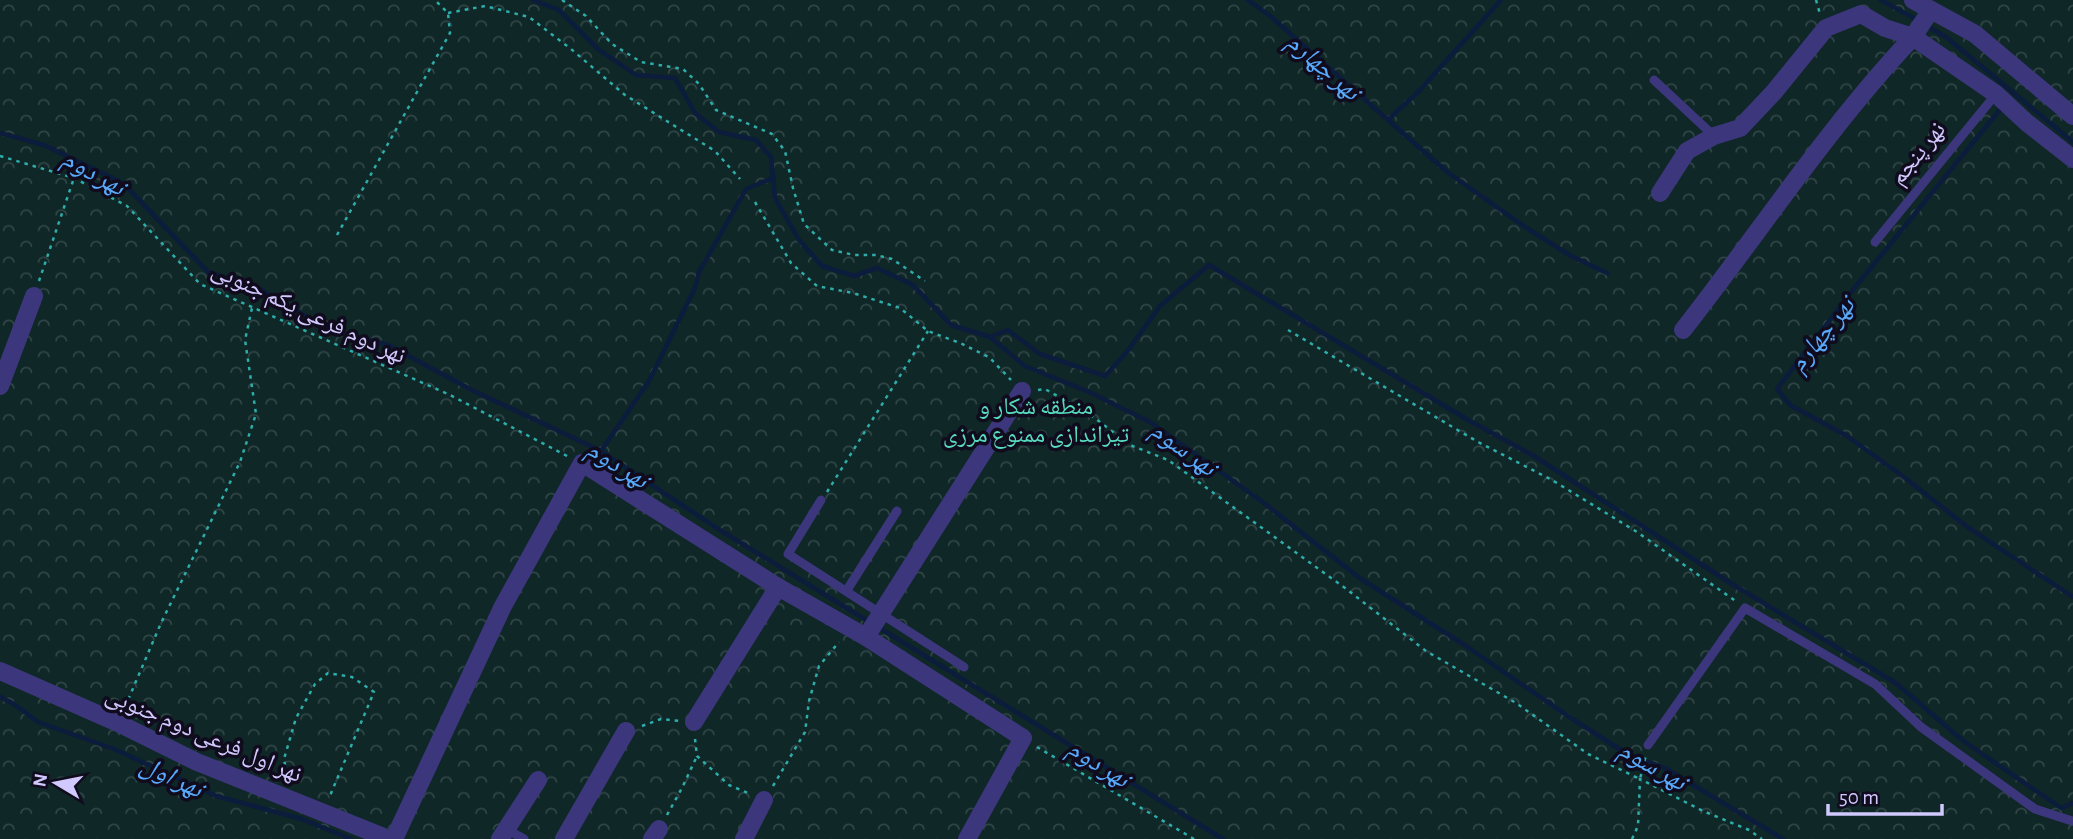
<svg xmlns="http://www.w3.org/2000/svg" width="2073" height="839" viewBox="0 0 2073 839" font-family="'Alegreya Sans','Noto Naskh Arabic',sans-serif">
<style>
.park{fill:url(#park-crowns)}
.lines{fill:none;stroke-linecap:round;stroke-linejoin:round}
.stream{stroke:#0b1c3d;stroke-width:4.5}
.path{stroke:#2eadaa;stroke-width:2.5;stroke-dasharray:3.5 5;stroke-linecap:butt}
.lane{stroke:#3c377c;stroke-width:9}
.street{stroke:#3c377c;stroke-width:18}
.labels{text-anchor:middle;stroke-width:7;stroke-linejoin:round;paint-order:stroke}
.street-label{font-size:24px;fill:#d1c9fe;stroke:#100c1d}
.park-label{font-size:24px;fill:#57dcc0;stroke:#100c1d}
.water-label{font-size:26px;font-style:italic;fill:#58aafd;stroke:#100c1d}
</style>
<defs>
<pattern id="park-crowns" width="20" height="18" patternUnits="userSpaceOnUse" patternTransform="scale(1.75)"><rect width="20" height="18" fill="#0f2727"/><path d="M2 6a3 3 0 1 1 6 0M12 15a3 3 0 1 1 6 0" fill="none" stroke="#314547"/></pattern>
</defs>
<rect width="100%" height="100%" fill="#100c1d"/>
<rect class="park" x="0" y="0" width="2073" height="839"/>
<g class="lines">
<g class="stream">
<polyline points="533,0 559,10 599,50 636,75 675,78 695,113 719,132 756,140 771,157 775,198 799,240 822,266 854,276 877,268 913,285 951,325 990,337 1025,366 1089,392 1150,422 1260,500 1361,579 1463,644 1568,716 1627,754 1665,768 1783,839"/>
<polyline points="1248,0 1270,16 1446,171 1525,227 1571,256 1607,273"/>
<polyline points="1881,0 1917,20"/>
<polyline points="1925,25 1946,37 2073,142"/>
<polyline points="2002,107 1856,286 1777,389 1790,405 1847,436 1908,480 1966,526 2073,597"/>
<polyline points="1389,119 1421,89 1501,0"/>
<polyline points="0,133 44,145 123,183 208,272 260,289 330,331 386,344 472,390 601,451 715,527 871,623"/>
<polyline points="990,337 1008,330 1040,354 1105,376 1126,353 1160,306 1209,265 1470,421 1534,456 1732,584 1896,683 1962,740 2061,808 2073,803"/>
<polyline points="601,451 649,381 695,288 699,272 746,189 773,178"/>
<polyline points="878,627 1223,839"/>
<polyline points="0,697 14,704 38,722 114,749 216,796 302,819 351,839"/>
</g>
<g class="path">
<polyline points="562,0 586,16 612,44 641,62 683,69 699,84 716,110 772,134 785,151 793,188 804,224 832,250 854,255 876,255 892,259 925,281"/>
<polyline points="1816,0 1820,14"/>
<polyline points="448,13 485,6 529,17 571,49 625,95 715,151 740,179"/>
<polyline points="0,156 74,178 127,206 200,284 450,395 569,457"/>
<polyline points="755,202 791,263 817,286 853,293 900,308 928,331 960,343 989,357 1011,380"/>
<polyline points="337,235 450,33 448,13 435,0"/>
<polyline points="39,281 74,178"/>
<polyline points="1288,330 1478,442 1552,480 1637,532 1737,602"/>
<polyline points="1038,390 1045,389 1092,416 1130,445 1168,460 1345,588 1426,651 1516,703 1588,754 1640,779 1646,755"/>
<polyline points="827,492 928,331"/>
<polyline points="125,707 161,623 240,462 256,414 245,340 252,308"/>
<polyline points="642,726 661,719 680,721"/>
<polyline points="695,739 697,756 729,785 748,793"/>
<polyline points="1037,747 1194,839"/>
<polyline points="288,782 284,759 296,718 315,684 328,673 352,677 374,692 329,798"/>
<polyline points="773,786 805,732 809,701 819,666 839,642"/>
<polyline points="667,815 682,788 697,756"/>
<polyline points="1632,839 1638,826 1640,779 1703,811 1749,830 1762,839"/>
</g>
<g class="lane">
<polyline points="1654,80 1714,136"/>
<polyline points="1875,242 1996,94"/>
<polyline points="821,500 788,554 964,667"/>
<polyline points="847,590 897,511"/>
<polyline points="1648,745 1745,608 1875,684 1921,727 2035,809 2072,821"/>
<polyline points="506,829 524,839"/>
</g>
<g class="street">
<polyline points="1913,0 1975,34 2073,116"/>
<polyline points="1931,10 1913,37 1996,94 2026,122 2073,159"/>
<path d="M1660,193l27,-42 27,-15 26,-8 34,-36 52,-64 35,-14 24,14 28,9c-85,90 -153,195 -230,293"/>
<polyline points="0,386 34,296"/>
<polyline points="866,637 1022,391"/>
<polyline points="0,671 118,723 197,762 389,839"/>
<polyline points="694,722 778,587"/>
<polyline points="394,839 502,608 582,463 778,587 866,637 1023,738 967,839"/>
<polyline points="500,839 538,780"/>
<polyline points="564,839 626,731"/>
<polyline points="652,839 659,829"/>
<polyline points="744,839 764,800"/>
</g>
</g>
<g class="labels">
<g class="street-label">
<text transform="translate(1917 153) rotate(-51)" y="8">نهر پنجم</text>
<text transform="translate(309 312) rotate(25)" y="8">نهر دوم فرعی یکم جنوبی</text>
<text transform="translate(204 734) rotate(23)" y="8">نهر اول فرعی دوم جنوبی</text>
</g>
<g class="park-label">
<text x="1036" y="414">منطقه شکار و<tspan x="1036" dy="28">تیراندازی ممنوع مرزی</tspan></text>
</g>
<g class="water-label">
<text transform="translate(1324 66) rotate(41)" y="9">نهر چهارم</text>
<text transform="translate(94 172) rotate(29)" y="9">نهر دوم</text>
<text transform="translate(1821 334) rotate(-51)" y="9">نهر چهارم</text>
<text transform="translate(1184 448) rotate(36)" y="9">نهر سوم</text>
<text transform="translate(618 464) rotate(32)" y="9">نهر دوم</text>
<text transform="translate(1099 763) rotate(32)" y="9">نهر دوم</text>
<text transform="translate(1653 765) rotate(30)" y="9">نهر سوم</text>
<text transform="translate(172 776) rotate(25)" y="9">نهر اول</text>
</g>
</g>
<g transform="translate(56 783) rotate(280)" stroke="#100c1d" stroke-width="5" paint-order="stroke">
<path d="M0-5L12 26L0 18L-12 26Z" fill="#d1c9fe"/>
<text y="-10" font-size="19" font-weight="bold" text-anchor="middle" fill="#d1c9fe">N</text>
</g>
<path d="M1828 804v10h114v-10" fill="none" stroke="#d1c9fe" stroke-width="3.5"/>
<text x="1839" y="804" font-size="21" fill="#d1c9fe" stroke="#100c1d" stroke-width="5" paint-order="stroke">50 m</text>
</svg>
